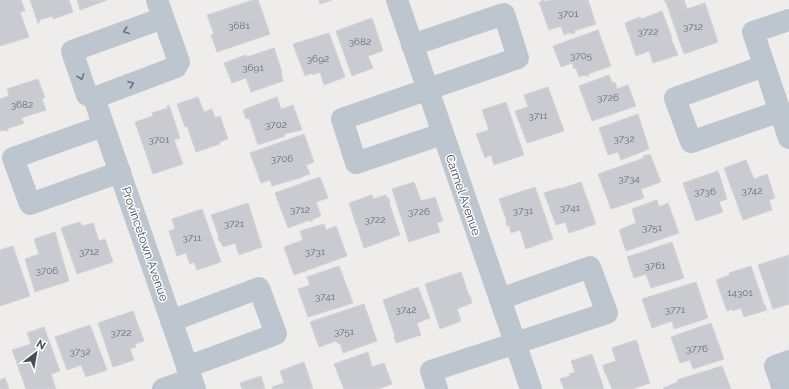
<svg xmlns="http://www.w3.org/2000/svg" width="789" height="389" viewBox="0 0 789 389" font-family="Raleway,sans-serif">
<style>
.building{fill:#c9cbd1;stroke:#d0d2d8}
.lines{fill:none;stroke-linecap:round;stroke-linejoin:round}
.minor{stroke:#bdc6cf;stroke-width:22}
.oneway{stroke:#69727c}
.labels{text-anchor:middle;stroke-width:3;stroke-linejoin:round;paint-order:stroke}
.number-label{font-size:10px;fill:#666d77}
.street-label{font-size:12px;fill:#454e59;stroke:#fff}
</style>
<rect width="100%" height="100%" fill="#efecec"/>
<g class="building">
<polygon points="0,0 21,0 25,11 20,12 29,37 0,46"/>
<polygon points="30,0 69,0 73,12 53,19 53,16 39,20 40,22 38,23"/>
<polygon points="77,0 107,0 80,10"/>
<polygon points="253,0 258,0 270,34 217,52 211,35 214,34 207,15"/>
<polygon points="319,0 332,0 320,4"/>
<polygon points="544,0 545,2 550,0 588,0 596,24 574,31 575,33 571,34 571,32 564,35 561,26 549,30 539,2"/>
<polygon points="664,0 684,0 687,9 705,3 718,42 684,54 666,2 665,2"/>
<polygon points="662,11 672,38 671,39 678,55 653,63 649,51 636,56 625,23 640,17 641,19"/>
<polygon points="372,18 383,51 368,56 373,68 352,76 336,31"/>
<polygon points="598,30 611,66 588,74 589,76 586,76 585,75 579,77 576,68 574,69 572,63 561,67 553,46"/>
<polygon points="329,33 345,77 324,85 320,72 313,75 312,73 305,76 293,44"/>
<polygon points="274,48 282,72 281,72 283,81 251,92 246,78 232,83 224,63 246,55 247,57"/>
<polygon points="609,75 612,83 615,82 617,89 628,85 636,106 592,121 579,86"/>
<polygon points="38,79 45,98 42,99 46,110 21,118 24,123 7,129 8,131 5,131 5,130 0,131 0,99 9,96 7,89"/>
<polygon points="548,87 564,131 527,143 515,111 528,107 524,95"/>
<polygon points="198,97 204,112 212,109 215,118 220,116 228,139 219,142 220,144 196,152 187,126 185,127 177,104"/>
<polygon points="277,97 281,109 293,105 302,130 284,134 285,136 258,145 249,118 246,119 243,110"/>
<polygon points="506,102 524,155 494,165 491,155 485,158 476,134 489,130 482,110"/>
<polygon points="169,105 180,138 174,140 183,164 153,174 135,122 153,116 152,113 168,108 167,106"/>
<polygon points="638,114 649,149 621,160 618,152 608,155 599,128"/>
<polygon points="304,134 314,162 306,165 310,174 303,176 303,177 272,186 270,180 261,183 250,153"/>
<polygon points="650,154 661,182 641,189 644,198 611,209 598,174 644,158 643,156"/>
<polygon points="746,160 754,179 767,174 775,198 769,200 772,210 743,220 724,168"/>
<polygon points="718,171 727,199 719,202 723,212 696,221 683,183"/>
<polygon points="320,177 328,198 316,202 321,216 313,219 313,220 310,222 310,220 288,228 275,193"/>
<polygon points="414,182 421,201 435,197 443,221 437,223 440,232 409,242 392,189"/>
<polygon points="581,182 596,224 569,233 565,222 556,225 544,193 559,188 560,189"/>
<polygon points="535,187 553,239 526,249 520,230 511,233 509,225 507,226 506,222 507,222 499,199"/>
<polygon points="372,195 373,199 386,195 387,199 389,198 390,203 389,203 400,235 364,248 349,203"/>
<polygon points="657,200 659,207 668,203 679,233 626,251 619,230 636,223 632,209"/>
<polygon points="248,203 262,247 239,255 235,243 223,247 220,241 219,241 218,237 219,237 211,215"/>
<polygon points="202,209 221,262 197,270 194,262 190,264 186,253 177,256 169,231 175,229 172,219"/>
<polygon points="80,222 82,226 93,223 99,241 105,239 113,262 77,274 61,228"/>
<polygon points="324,224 326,230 336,226 347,256 294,275 284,247 303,240 300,231"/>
<polygon points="55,232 69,281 35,292 25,259 39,254 34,239"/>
<polygon points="672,242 684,278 651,288 646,274 634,278 627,257"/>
<polygon points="13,246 30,296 0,306 0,250"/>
<polygon points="789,255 789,304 773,309 758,265"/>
<polygon points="339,266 353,303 308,317 298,289 310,285 307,277"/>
<polygon points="751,266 764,304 767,310 744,317 741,308 733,311 732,309 727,311 716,280 730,275 729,273"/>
<polygon points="461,272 469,296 470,295 472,303 457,309 461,321 440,329 425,284"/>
<polygon points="696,282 708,318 674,329 672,321 652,328 642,299"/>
<polygon points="418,287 430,318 417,323 421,335 396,343 394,336 395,336 383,300"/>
<polygon points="364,304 377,341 343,353 340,343 338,344 336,341 319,347 310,322"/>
<polygon points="133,311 144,341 135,344 136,347 130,349 134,360 113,367 98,323"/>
<polygon points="711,323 724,359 693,369 690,360 680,363 671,337"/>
<polygon points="90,325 107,370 86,377 81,365 67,370 55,337"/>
<polygon points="44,327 60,371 51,374 56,389 26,389 12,350 31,344 27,333"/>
<polygon points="636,340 639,347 638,347 650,383 632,389 612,389 606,374 605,374 603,365 616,361 612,348"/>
<polygon points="368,352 372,367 384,363 392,384 378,389 344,389 334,364"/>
<polygon points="592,354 604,389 564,389 560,379 570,376 569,374 575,372 571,361"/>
<polygon points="304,362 313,389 273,389 272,387 284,383 280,371"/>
<polygon points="722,366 731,389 664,389 663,388 678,382 677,380"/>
<polygon points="261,376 265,389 242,389 240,383"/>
<polygon points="5,378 9,389 0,389 0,380"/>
</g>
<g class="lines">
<g class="minor">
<polyline points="157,0 179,62 176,67 94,98 87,95 72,51 163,18"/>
<polyline points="397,0 531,389"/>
<polyline points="789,20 753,32 789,138"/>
<polyline points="412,45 504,14 518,58 342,119 356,163 442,134"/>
<polyline points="764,66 675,98 691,142 780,111"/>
<polyline points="94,98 195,389"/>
<polyline points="103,126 13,158 30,204 120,172"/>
<polyline points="171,321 259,288 276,334 187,367"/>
<polyline points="163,389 191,379"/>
<polyline points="437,389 431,371 607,313 590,267 500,299"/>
<polyline points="783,389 775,366 789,361"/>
</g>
</g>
<defs><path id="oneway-chevron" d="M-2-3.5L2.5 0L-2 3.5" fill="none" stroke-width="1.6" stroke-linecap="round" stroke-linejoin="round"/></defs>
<g class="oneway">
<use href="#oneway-chevron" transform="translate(126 31) rotate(160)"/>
<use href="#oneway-chevron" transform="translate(81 77) rotate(71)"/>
<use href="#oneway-chevron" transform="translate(131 84) rotate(-21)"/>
</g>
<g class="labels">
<g class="number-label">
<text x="568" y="17">3701</text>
<text x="239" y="29">3681</text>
<text x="693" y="30">3712</text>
<text x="648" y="35">3722</text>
<text x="360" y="45">3682</text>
<text x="581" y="59">3705</text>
<text x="318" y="62">3692</text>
<text x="253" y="71">3691</text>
<text x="608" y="101">3726</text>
<text x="22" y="108">3682</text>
<text x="538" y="119">3711</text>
<text x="276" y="128">3702</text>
<text x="624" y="142">3732</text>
<text x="159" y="143">3701</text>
<text x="282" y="162">3706</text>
<text x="629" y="182">3734</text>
<text x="752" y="194">3742</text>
<text x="705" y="195">3736</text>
<text x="570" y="211">3741</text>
<text x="300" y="213">3712</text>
<text x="523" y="214">3731</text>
<text x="419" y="215">3726</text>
<text x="375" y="223">3722</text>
<text x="234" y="227">3721</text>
<text x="652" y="231">3751</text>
<text x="192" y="241">3711</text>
<text x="89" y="255">3712</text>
<text x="315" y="255">3731</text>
<text x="655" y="269">3761</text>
<text x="47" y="274">3706</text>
<text x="740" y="296">14301</text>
<text x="325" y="300">3741</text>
<text x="406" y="313">3742</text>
<text x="675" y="313">3771</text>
<text x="344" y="335">3751</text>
<text x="121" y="336">3722</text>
<text x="697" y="352">3776</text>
<text x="80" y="355">3732</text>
</g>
<g class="street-label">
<text transform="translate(463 195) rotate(71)" y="4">Carmel Avenue</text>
<text transform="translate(145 244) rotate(71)" y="4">Provincetown Avenue</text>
</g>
</g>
<g transform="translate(36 353) rotate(31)" stroke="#ffffff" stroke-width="3" paint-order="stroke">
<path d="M0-3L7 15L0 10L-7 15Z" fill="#454e59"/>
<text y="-6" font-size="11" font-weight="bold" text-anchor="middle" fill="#454e59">N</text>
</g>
</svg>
